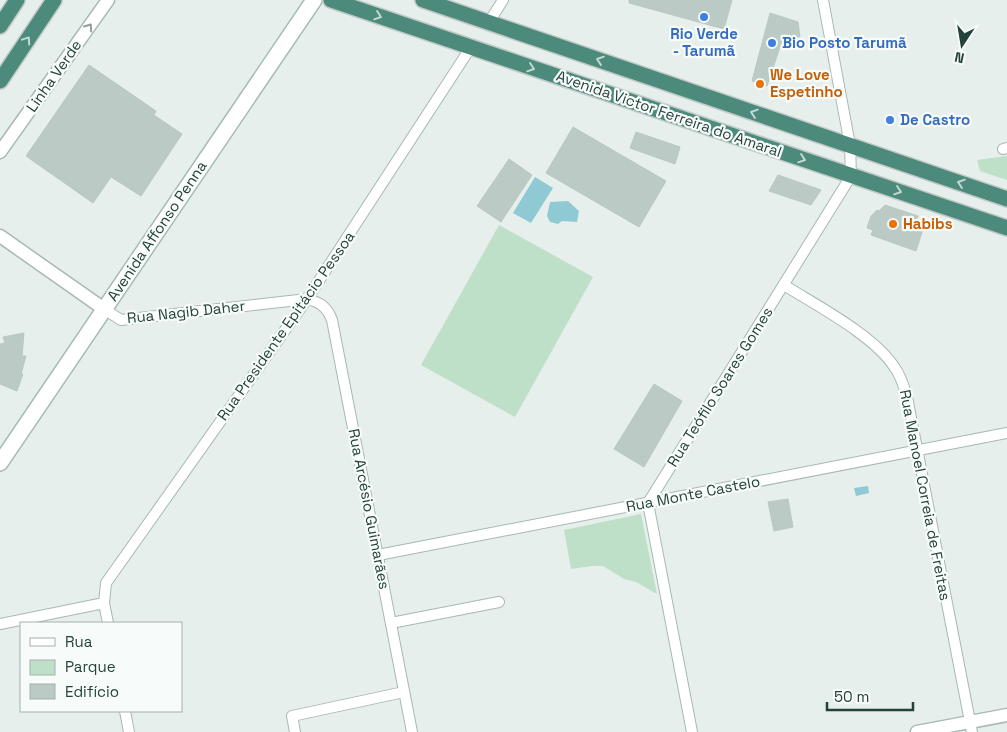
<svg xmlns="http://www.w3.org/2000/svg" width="1007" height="732" viewBox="0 0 1007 732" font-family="'Space Grotesk',sans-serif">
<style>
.green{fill:#bfe0c8}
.water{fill:#8ec9d4}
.building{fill:#bbcac4;stroke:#b8c9c2}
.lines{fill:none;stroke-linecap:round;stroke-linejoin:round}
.minor-casing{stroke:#a8b8b2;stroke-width:12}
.tertiary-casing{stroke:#a8b8b2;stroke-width:15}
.secondary-casing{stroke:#a4bbb3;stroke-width:18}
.trunk-casing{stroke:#c2cac8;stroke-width:18}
.minor{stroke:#fff;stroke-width:10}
.tertiary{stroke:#fff;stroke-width:12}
.secondary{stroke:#fff;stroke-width:15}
.trunk{stroke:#4c8a7c;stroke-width:15}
.oneway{stroke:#c4d9d4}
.oneway2{stroke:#92a09c}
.shop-dot{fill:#3f7fe0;stroke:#f7fbf9;stroke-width:2}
.food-dot{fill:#e8710a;stroke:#f7fbf9;stroke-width:2}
.labels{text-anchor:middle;stroke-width:4.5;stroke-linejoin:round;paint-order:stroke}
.shop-label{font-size:15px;font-weight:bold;fill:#366cbe;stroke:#f7fbf9;text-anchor:start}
.food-label{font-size:15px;font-weight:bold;fill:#c56008;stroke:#f7fbf9;text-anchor:start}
.street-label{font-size:15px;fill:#24423a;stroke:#f7fbf9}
</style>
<rect width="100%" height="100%" fill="#e6efeb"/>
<g class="green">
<polygon points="1007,156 1007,180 980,171 977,160"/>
<polygon points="499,225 593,277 515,417 421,365"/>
<polygon points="641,514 657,594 636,582 624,579 603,566 592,566 571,569 564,530"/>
</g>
<g class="water">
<polygon points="535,177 553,188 531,223 513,213"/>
<polygon points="568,201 579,211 577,222 562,221 558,224 550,222 547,216 550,202"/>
<polygon points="868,486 869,493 856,496 854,488"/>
</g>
<g class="building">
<polygon points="629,0 732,0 724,29 629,3"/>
<polygon points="770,13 798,22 800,37 791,37 784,35 767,86 752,81"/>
<polygon points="89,65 156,111 154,115 182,134 141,196 111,177 93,203 26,156"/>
<polygon points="573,127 666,181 639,227 546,173"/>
<polygon points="636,132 680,147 675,164 630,148"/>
<polygon points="509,159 532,175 501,222 477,206"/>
<polygon points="778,175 821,190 811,205 769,191"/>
<polygon points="885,205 918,216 915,223 924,226 916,251 871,235 873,230 867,228 871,216 877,210 879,211"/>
<polygon points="24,333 22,356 26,356 21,374 23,374 17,391 0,384 0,344 5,343 3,337"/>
<polygon points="654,384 682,401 644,467 614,449"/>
<polygon points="788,499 793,527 774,531 768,502"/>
</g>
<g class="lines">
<defs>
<g id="minor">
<polyline points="489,22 503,0"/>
<polyline points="1003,149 1007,148"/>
<path d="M784,285c33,21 90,50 111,83 6,8 9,19 12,29l65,335"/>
<path d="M104,309l17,11 186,-21c13,3 20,8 25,21l80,412"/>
<polyline points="378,555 1007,433"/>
<polyline points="108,623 104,603 106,583 307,299 471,47"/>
<polyline points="391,623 499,602"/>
<polyline points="0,624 104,603"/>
<polyline points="125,711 129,732"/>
<polyline points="295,732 292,716 404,692"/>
<polyline points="692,732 648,503 851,176 850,145 823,0"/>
</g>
<g id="tertiary">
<polyline points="0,152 108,0"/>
<polyline points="0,236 104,309"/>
<polyline points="917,732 1007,715"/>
</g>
<polyline id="secondary" points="0,463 314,0"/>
<g id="trunk">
<polyline points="331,0 1007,228"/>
<polyline points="423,0 1007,199"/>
<polyline points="0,26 17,0"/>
<polyline points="0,81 54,0"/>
</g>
</defs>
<use href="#minor" class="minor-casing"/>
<use href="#tertiary" class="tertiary-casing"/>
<use href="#secondary" class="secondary-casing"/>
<use href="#trunk" class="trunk-casing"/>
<use href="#minor" class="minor"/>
<use href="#tertiary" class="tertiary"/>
<use href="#secondary" class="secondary"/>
<use href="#trunk" class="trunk"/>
</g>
<defs><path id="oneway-chevron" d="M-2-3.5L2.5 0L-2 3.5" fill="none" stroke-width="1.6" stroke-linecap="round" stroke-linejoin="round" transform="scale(1.25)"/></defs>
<g class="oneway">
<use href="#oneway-chevron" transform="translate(378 16) rotate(19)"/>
<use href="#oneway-chevron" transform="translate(27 40) rotate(-56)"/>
<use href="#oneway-chevron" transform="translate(600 60) rotate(-161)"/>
<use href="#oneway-chevron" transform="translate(531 68) rotate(19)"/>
<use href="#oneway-chevron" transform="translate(754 113) rotate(-161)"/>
<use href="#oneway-chevron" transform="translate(802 159) rotate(19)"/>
<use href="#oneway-chevron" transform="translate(961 183) rotate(-161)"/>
<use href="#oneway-chevron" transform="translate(898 191) rotate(19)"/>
</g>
<use class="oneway2" href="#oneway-chevron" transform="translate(89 27) rotate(-55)"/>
<g class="shop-dot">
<circle cx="704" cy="17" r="5"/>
<circle cx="772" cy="43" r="5"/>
<circle cx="890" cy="120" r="5"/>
</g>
<g class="food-dot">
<circle cx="760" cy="84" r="5"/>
<circle cx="893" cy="224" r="5"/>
</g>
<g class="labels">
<g class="shop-label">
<text x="704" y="39" text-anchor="middle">Rio Verde<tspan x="704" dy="17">- Tarumã</tspan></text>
<text x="782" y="48">Bio Posto Tarumã</text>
<text x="900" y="125">De Castro</text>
</g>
<g class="food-label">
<text x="770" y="80">We Love<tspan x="770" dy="17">Espetinho</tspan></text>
<text x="903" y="229">Habibs</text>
</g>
<g class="street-label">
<text transform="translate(54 76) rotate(-55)" y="5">Linha Verde</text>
<text transform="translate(669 114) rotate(19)" y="5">Avenida Victor Ferreira do Amaral</text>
<text transform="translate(157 231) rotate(-56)" y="5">Avenida Affonso Penna</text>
<text transform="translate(186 312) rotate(-6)" y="5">Rua Nagib Daher</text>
<text transform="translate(286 326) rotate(-55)" y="5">Rua Presidente Epitácio Pessoa</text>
<text transform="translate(720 387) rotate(-58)" y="5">Rua Teófilo Soares Gomes</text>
<text transform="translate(693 494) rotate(-11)" y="5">Rua Monte Castelo</text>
<text transform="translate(925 495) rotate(79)" y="5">Rua Manoel Correia de Freitas</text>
<text transform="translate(369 509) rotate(79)" y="5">Rua Arcésio Guimarães</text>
</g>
</g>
<rect x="20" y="622" width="162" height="90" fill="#f7fbf9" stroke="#a3b1ad"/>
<rect x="30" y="638" width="25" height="8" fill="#ffffff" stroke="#a3b1ad"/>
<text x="65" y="647" font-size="15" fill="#24423a">Rua</text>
<rect x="30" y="660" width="25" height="15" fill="#bfe0c8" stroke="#a3b1ad"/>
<text x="65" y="672" font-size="15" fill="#24423a">Parque</text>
<rect x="30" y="684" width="25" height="15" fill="#bbcac4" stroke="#a3b1ad"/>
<text x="65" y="697" font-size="15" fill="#24423a">Edifício</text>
<g transform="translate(962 45) rotate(192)" stroke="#f7fbf9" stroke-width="4" paint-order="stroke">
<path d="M0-4L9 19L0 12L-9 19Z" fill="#24423a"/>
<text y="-8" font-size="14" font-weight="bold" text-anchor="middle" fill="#24423a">N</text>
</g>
<path d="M827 702v8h86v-8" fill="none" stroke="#24423a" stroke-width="2.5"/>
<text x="834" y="702" font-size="15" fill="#24423a" stroke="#f7fbf9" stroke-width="4" paint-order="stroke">50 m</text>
</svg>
